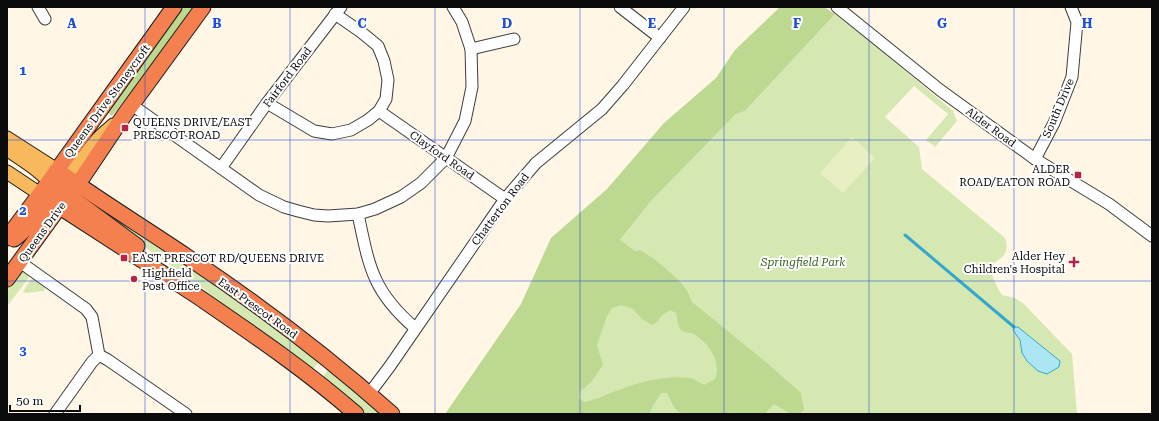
<svg xmlns="http://www.w3.org/2000/svg" width="1159" height="421" viewBox="0 0 1159 421" font-family="'Roboto Serif',serif">
<style>
.green{fill:#d6e8b2}
.forest{fill:#bdd891;fill-rule:evenodd}
.pitch{fill:#e7efc3}
.water{fill:#ace6f5;stroke:#33a8cc}
.lines{fill:none;stroke-linecap:round;stroke-linejoin:round}
.stream{stroke:#33a8cc;stroke-width:3}
.minor-casing{stroke:#3d3d3d;stroke-width:13}
.major-casing{stroke:#1b1b1b;stroke-width:15}
.highway-casing{stroke:#1b1b1b;stroke-width:17}
.minor{stroke:#fff;stroke-width:11}
.major{stroke:#f8b95d;stroke-width:13}
.highway{stroke:#f4804f;stroke-width:15}
.grid{fill:none;stroke:#1d4ed8;stroke-width:1;stroke-opacity:0.55}
.poi-dot{fill:#b72443;stroke:#fff;stroke-width:1.5}
.labels{text-anchor:middle;stroke-width:4;stroke-linejoin:round;paint-order:stroke}
.street-label{font-size:11px;fill:#0a0a0a;stroke:#fff}
.poi-label{font-size:11px;fill:#0a0a0a;stroke:#fff;text-anchor:start}
.park-label{font-size:11px;font-style:italic;fill:#355f1c;stroke:#fff}
.grid-label{font-size:13px;text-anchor:middle;font-weight:bold;fill:#1d4ed8;stroke:#fff;stroke-width:4;stroke-linejoin:round;paint-order:stroke}
</style>
<rect width="100%" height="100%" fill="#fff6e6"/>
<g class="green">
<path d="M835,14l41,32 77,65 4,10 -22,26 -9,-7 22,-26 -34,-28 -29,31 34,30 3,22 83,69c6,16 -4,20 -15,28 2,11 6,20 12,29l13,3 8,5 49,51 5,60h-576l119,-174 31,-39 85,-87 9,-3z"/>
<path d="M122,221c67,44 133,90 197,140l-1,2 -5,6 -71,-49 -37,-30 -88,-63z"/>
<polygon points="23,270 29,274 28,279 8,305 7,304 7,290"/>
<polygon points="33,279 45,288 44,291 26,293 23,292 30,280"/>
<polygon points="328,370 329,370 382,414 364,414 322,378"/>
</g>
<g class="forest">
<polygon points="183,7 198,7 112,116 107,112"/>
<path d="M780,7h44l11,7 -90,97 -9,3 -85,87 -31,39 15,11c2,0 4,-1 6,0 10,4 33,24 40,32 6,6 8,12 11,19l75,61 34,30 3,17 -6,4h-7l-17,-10 -7,7 -1,3h-84c-8,-4 -11,-13 -15,-21h-6l-7,11 -5,10h-204l76,-110 30,-66 56,-49 57,-66 52,-45 19,-28zM621,305l12,4 9,10 10,6 6,-4 3,-5 9,-6 6,3c1,5 2,15 6,18 3,2 9,1 12,3 15,10 28,27 21,45l-11,6c-5,-3 -10,-6 -14,-7 -21,-3 -52,4 -71,12 -12,4 -23,10 -35,12l-6,-5 3,-6 11,-10 11,-16 -6,-20 10,-29 5,-8z"/>
</g>
<polygon class="pitch" points="852,137 875,158 843,193 820,173"/>
<polygon class="water" points="1014,327 1018,327 1060,361 1059,367 1047,374 1038,371 1027,361 1022,353 1020,340 1013,330"/>
<g class="lines">
<polyline class="stream" points="905,235 1014,327"/>
<defs>
<g id="minor">
<polyline points="38,7 45,19"/>
<polyline points="620,7 660,38"/>
<polyline points="837,7 940,90 1035,159 1109,204 1152,236"/>
<polyline points="471,49 514,39"/>
<polyline points="267,103 314,131 332,134 351,130 368,120 379,111 386,99 388,80 384,61 378,46 361,32 335,14"/>
<polyline points="132,105 259,195 284,207 298,211 314,215 328,216 358,214 375,209 401,197 421,183 446,158 465,121 472,87 471,49 462,22 453,7"/>
<polyline points="379,111 505,199"/>
<polyline points="1035,159 1054,123 1072,77 1077,22 1071,7"/>
<polyline points="221,168 267,103 341,7"/>
<path d="M358,214c11,52 14,77 57,114"/>
<polyline points="20,262 86,309 92,317 99,355 108,360 186,414"/>
<polyline points="369,394 390,366 505,199 536,163 602,109 623,85 684,7"/>
<polyline points="55,414 92,362 99,355"/>
</g>
<g id="major">
<polyline points="7,138 57,170"/>
<path d="M7,149c16,12 37,23 48,40"/>
<path d="M7,172l33,22c21,0 44,-40 57,-54 5,-6 11,-10 16,-15"/>
</g>
<g id="highway">
<path d="M57,170c42,30 86,57 129,86 72,48 141,100 206,158"/>
<polyline points="57,170 56,177 56,181 68,195 137,246"/>
<path d="M40,194c54,35 107,69 160,104 54,37 107,73 156,116"/>
<polyline points="7,238 40,194 174,7"/>
<path d="M14,239c18,-13 27,-31 42,-46"/>
<polyline points="7,279 60,206 78,184 125,114 203,7"/>
</g>
</defs>
<use href="#minor" class="minor-casing"/>
<use href="#major" class="major-casing"/>
<use href="#highway" class="highway-casing"/>
<use href="#minor" class="minor"/>
<use href="#major" class="major"/>
<use href="#highway" class="highway"/>
</g>
<path class="grid" d="M145,7v407M290,7v407M435,7v407M580,7v407M724,7v407M869,7v407M1014,7v407M7,140h1145M7,281h1145"/>
<g class="poi-dot">
<rect x="121" y="124" width="8" height="8" rx="2"/>
<rect x="1074" y="171" width="8" height="8" rx="2"/>
<rect x="120" y="254" width="8" height="8" rx="2"/>
<path d="M1072 256h4v4h4v4h-4v4h-4v-4h-4v-4h4z"/>
<circle cx="134" cy="279" r="4"/>
</g>
<g class="labels">
<g class="street-label">
<text transform="translate(287 77) rotate(-53)" y="4">Fairford Road</text>
<text transform="translate(107 101) rotate(-54)" y="4">Queens Drive Stoneycroft</text>
<text transform="translate(1058 108) rotate(-67)" y="4">South Drive</text>
<text transform="translate(991 127) rotate(36)" y="4">Alder Road</text>
<text transform="translate(442 155) rotate(35)" y="4">Clayford Road</text>
<text transform="translate(500 209) rotate(-53)" y="4">Chatterton Road</text>
<text transform="translate(42 232) rotate(-54)" y="4">Queens Drive</text>
<text transform="translate(258 308) rotate(36)" y="4">East Prescot Road</text>
</g>
<g class="poi-label">
<text x="133" y="126">QUEENS DRIVE/EAST<tspan x="133" dy="13">PRESCOT ROAD</tspan></text>
<text x="1070" y="173" text-anchor="end">ALDER<tspan x="1070" dy="13">ROAD/EATON ROAD</tspan></text>
<text x="1065" y="260" text-anchor="end">Alder Hey<tspan x="1065" dy="13">Children's Hospital</tspan></text>
<text x="132" y="262">EAST PRESCOT RD/QUEENS DRIVE</text>
<text x="142" y="277">Highfield<tspan x="142" dy="13">Post Office</tspan></text>
</g>
<g class="park-label">
<text x="803" y="266">Springfield Park</text>
</g>
</g>
<g class="grid-label">
<text x="72" y="28">A</text>
<text x="217" y="28">B</text>
<text x="362" y="28">C</text>
<text x="507" y="28">D</text>
<text x="652" y="28">E</text>
<text x="797" y="28">F</text>
<text x="942" y="28">G</text>
<text x="1087" y="28">H</text>
<text x="23" y="75">1</text>
<text x="23" y="215">2</text>
<text x="23" y="355">3</text>
</g>
<rect width="1159" height="421" fill="none" stroke="#0a0a0a" stroke-width="16"/>
<path d="M10 405v6h70v-6" fill="none" stroke="#0a0a0a" stroke-width="2"/>
<text x="16" y="405" font-size="12" fill="#0a0a0a" stroke="#ffffff" stroke-width="3" paint-order="stroke">50 m</text>
</svg>
